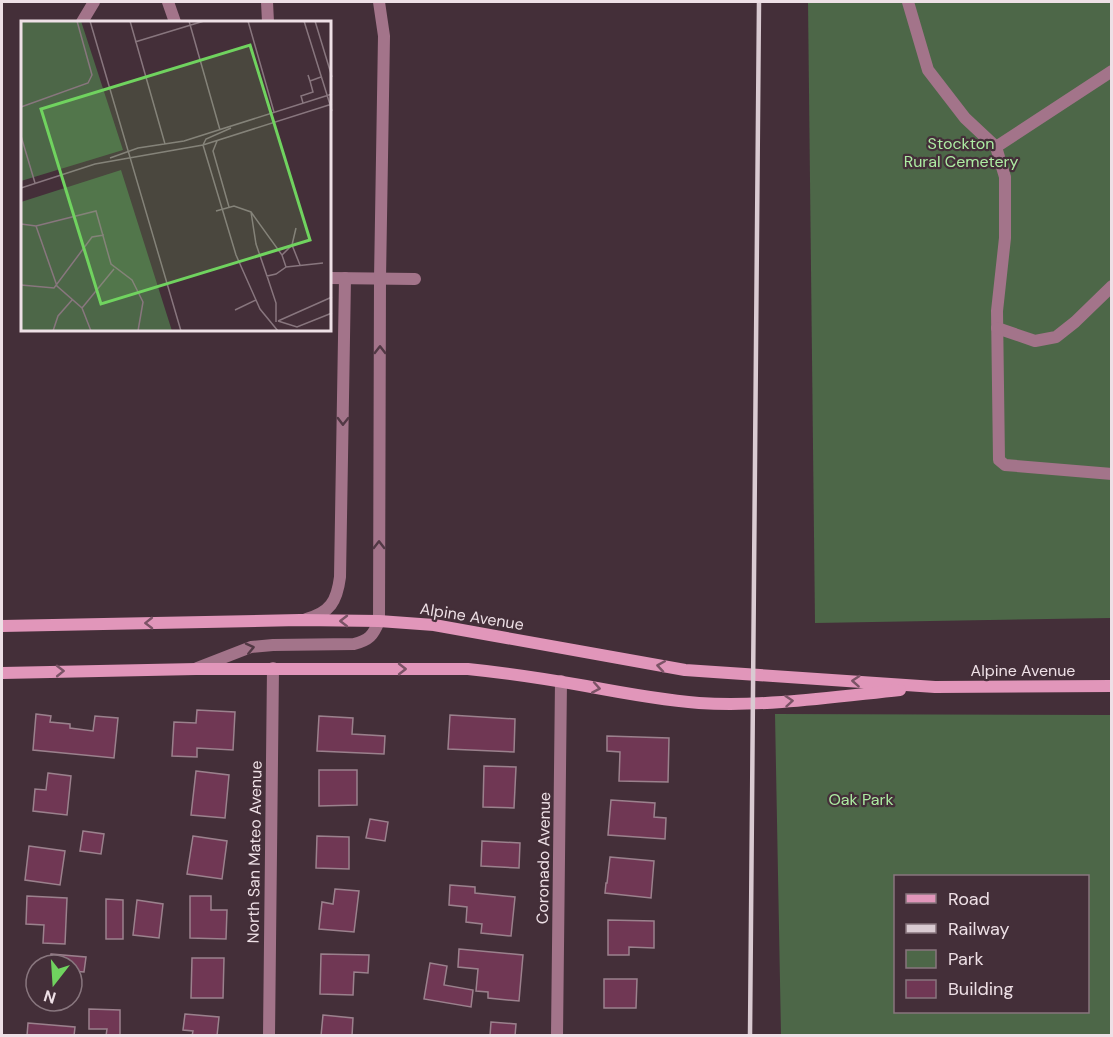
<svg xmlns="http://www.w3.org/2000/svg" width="1113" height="1037" viewBox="0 0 1113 1037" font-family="'DM Sans',sans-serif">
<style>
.green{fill:#4d6748;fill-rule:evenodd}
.building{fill:#703754;stroke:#9b818d;stroke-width:1.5}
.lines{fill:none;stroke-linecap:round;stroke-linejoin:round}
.lane{stroke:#a3748a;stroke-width:12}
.street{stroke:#a3748a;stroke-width:12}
.secondary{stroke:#e196ba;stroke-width:12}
.rail{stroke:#d9cad1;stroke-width:4.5}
.oneway{stroke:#523945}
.oneway2{stroke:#7b5366}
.labels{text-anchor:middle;stroke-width:4.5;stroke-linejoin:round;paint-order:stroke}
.park-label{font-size:16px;fill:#adeca2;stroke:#442f39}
.street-label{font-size:16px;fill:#eee0e6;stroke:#442f39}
.inset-road{fill:none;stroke:#88767e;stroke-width:1.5}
.view{fill:#70d35f;fill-opacity:0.15;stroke:#70d35f;stroke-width:3}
.inset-edge{fill:none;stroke:#eee0e6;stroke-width:3}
</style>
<rect width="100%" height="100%" fill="#442f39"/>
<g class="green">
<polygon points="808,2 1111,2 1111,618 815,623"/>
<path d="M775,714l336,1v320h-330zM896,876h192v136h-192z"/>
</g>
<g class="building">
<polygon points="197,710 235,712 233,750 197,748 197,757 172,756 174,722 196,723"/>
<polygon points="36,714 51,716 50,722 70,724 70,728 93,731 95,716 118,718 114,758 33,750"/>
<polygon points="450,715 515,719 514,752 448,749"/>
<polygon points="319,716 353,718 352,734 385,736 384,754 317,751"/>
<polygon points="607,736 669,738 668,782 619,781 620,752 607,751"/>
<polygon points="484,766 516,767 514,808 483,807"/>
<polygon points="319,770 357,770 357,805 319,806"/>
<polygon points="196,771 229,775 225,818 191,815"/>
<polygon points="48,773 71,776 67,815 33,811 35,789 46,790"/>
<polygon points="611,800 655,803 654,817 666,818 665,839 608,835"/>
<polygon points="370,819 388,822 385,841 366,838"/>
<polygon points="83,831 104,834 101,854 80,851"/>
<polygon points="193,836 227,841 222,879 187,874"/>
<polygon points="317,836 349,837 349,869 316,868"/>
<polygon points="482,841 520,843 519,868 481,866"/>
<polygon points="29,846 65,851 60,885 25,880"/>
<polygon points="610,857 654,861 651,898 605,893 606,883 607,883"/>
<polygon points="450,885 475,887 475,893 515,897 511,936 481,933 482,924 466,922 467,907 449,905"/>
<polygon points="335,889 359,891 354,932 319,929 322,902 333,904"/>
<polygon points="27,896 67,898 65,944 43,943 44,925 26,924"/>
<polygon points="190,896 211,896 211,910 227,910 226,939 190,938"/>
<polygon points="106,899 123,900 123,939 106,939"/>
<polygon points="137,900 163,904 159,938 133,935"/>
<polygon points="608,920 654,921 654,948 629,947 629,955 608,955"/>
<polygon points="459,949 523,955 519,1001 488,998 488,992 476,991 478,969 458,967"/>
<polygon points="51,954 86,957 84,972 72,971 72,965 49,965"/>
<polygon points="321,954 369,955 368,973 354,972 353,995 320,994"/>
<polygon points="192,958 224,958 223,998 191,998"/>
<polygon points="430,963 447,966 444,985 473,990 471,1007 424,999"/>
<polygon points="604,979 637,979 636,1008 604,1008"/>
<polygon points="89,1009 120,1010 120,1036 106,1036 107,1029 89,1029"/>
<polygon points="185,1014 219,1017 217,1036 192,1036 193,1031 183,1030"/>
<polygon points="323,1015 353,1018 352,1036 321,1036"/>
<polygon points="491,1022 516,1024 515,1036 490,1036"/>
<polygon points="28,1023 75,1027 74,1036 27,1036"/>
</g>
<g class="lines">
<g class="lane">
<polyline points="168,2 175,22"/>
<polyline points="267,2 268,22"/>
<polyline points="908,2 928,70 965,118 996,147 1005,177 1005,238 997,311 999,460 1005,465 1112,474"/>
<polyline points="82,22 94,2"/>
<polyline points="996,147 1112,71"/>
<polyline points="330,278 415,279"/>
<polyline points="997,328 1035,341 1056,337 1075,322 1112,286"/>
<path d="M306,619c24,-6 31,-18 34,-42l5,-299"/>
<path d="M197,668l54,-21 22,-2 81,-1c15,-4 19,-8 25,-23l1,-342 4,-243 -5,-34"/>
</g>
<g class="street">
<polyline points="269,1036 273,668"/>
<polyline points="557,1036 561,681"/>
</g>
<g class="secondary">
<polyline points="2,626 300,620 379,621 434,625 685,670 935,687 1112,686"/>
<path d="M2,673l194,-4h272c39,4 79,10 118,17 37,7 75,14 113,17 67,4 134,-6 201,-13"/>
</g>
<polyline class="rail" points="750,1036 759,2"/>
</g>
<defs><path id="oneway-chevron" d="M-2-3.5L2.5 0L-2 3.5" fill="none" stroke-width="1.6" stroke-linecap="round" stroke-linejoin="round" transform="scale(1.5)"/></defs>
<g class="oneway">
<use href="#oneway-chevron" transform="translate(380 350) rotate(-90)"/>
<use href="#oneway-chevron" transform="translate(343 421) rotate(91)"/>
<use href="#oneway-chevron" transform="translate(379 545) rotate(-90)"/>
<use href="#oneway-chevron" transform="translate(250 648) rotate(-13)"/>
</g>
<g class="oneway2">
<use href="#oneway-chevron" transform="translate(344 621) rotate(-180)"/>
<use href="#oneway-chevron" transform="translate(149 623) rotate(179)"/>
<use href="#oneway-chevron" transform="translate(661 666) rotate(-171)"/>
<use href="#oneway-chevron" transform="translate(402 669)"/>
<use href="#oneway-chevron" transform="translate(60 671) rotate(-1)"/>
<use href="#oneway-chevron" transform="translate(856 681) rotate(-176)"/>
<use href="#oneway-chevron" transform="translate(596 688) rotate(10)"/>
<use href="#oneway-chevron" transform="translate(789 701) rotate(-5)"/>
</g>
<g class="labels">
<g class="park-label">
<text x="961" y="149">Stockton<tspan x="961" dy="18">Rural Cemetery</tspan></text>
<text x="861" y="805">Oak Park</text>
</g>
<g class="street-label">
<text transform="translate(472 616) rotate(9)" y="6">Alpine Avenue</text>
<text x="1023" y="676">Alpine Avenue</text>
<text transform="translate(254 852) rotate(-89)" y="6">North San Mateo Avenue</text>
<text transform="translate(543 858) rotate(-89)" y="6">Coronado Avenue</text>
</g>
</g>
<g transform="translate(21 21)">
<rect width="310" height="310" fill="#442f39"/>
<path d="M0,0h60l42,129 -102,31zM100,149l51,161h-151v-129z" fill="#4d6748"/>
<path class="inset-road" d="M69,0l91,310M109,0l35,123M168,0l31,109M227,0l26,91M283,0l28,90M294,0l17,56M114,21l69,-21M287,54l2,6 11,-4M282,82l-2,-7 12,-4 -3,-11M0,86l67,-24 4,-8 -15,-54M210,107l-25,11 -3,6 33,110 24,54 18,22M0,115l14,47M196,120l-4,10 16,56M89,137l28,-10 46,-7 148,-47M0,167l74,-24 108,-19 129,-41M195,190l18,-5 17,6 31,43 4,12 -10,7 -9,2 -11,-32 -5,-32M0,203l15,2 60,-15 15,53 21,16 11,22 -5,29M15,205l21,60 25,22 9,23M271,224l8,20M261,234l10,-10 4,-17M265,246l37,-4M246,255l9,27v19M0,264l33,3 38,-51 12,-2M61,287l32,-39M214,289l21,-10M257,300l54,-24M257,300l19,6 35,-14M32,310l5,-15 14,-16"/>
<path class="view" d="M229,24l60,195 -209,64 -60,-195z"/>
<rect width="310" height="310" class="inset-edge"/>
</g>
<rect width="1113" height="1037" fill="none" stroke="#eee0e6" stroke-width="6"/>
<rect x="894" y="875" width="195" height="138" fill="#442f39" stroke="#88767e" stroke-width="1.5"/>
<rect x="906" y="894" width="30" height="9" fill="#e196ba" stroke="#88767e" stroke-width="1.5"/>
<text x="948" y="905" font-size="18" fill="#eee0e6">Road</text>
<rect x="906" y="924" width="30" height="9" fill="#d9cad1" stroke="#88767e" stroke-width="1.5"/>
<text x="948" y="935" font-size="18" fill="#eee0e6">Railway</text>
<rect x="906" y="950" width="30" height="18" fill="#4d6748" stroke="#88767e" stroke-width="1.5"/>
<text x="948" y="965" font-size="18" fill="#eee0e6">Park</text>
<rect x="906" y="980" width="30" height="18" fill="#703754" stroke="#88767e" stroke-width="1.5"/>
<text x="948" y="995" font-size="18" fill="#eee0e6">Building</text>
<g transform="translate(54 983) rotate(197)"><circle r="28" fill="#442f39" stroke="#88767e" stroke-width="1.5"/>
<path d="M0-4.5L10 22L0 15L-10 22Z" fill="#70d35f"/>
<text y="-9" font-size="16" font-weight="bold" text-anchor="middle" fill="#eee0e6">N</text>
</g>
</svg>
